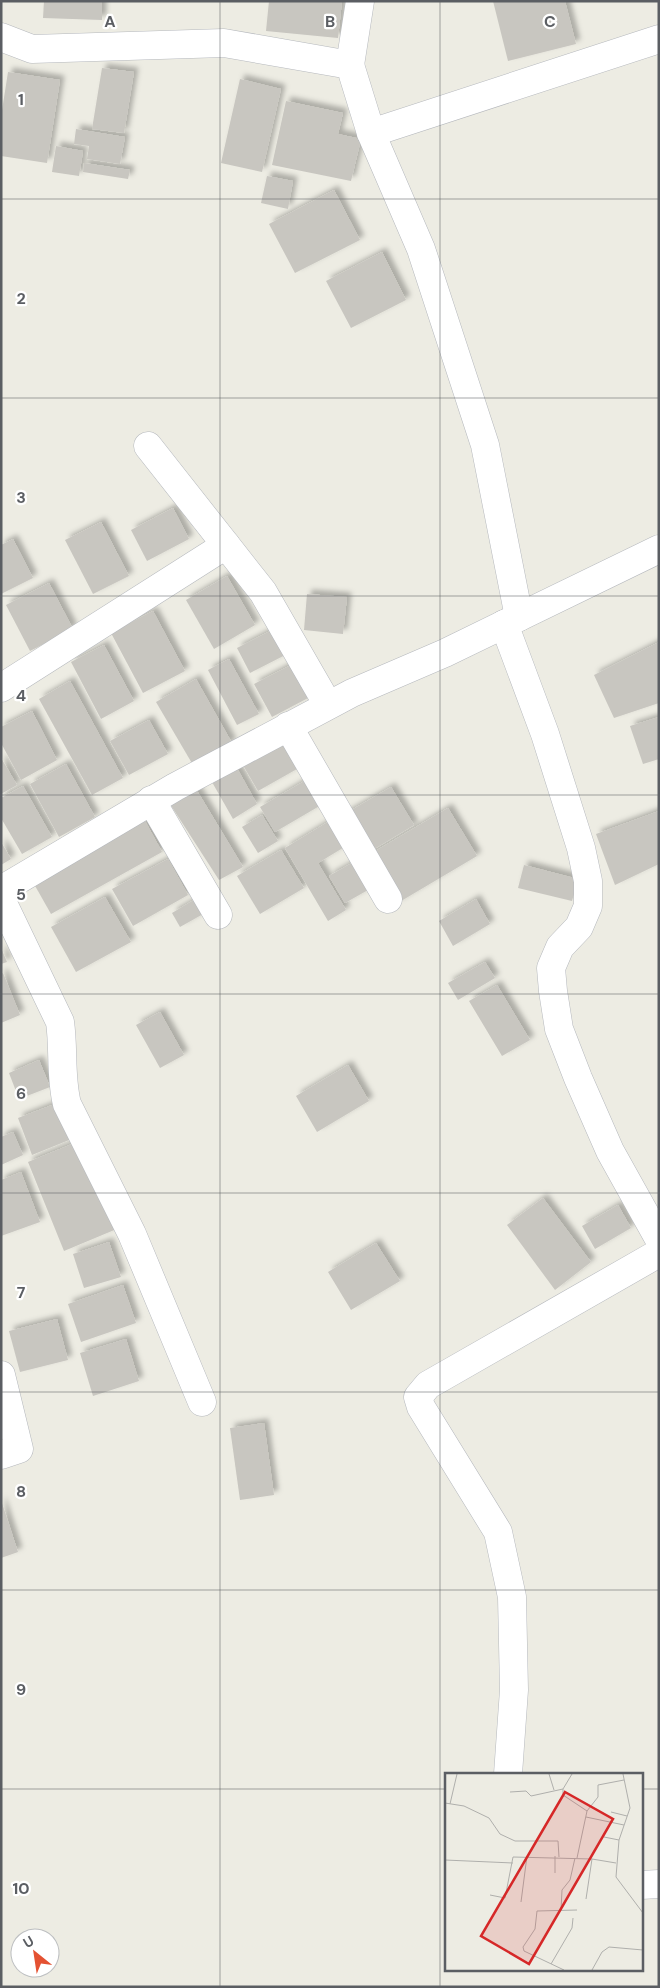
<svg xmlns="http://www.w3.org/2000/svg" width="660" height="1988" viewBox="0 0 660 1988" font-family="'DM Sans',sans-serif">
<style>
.building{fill:#c8c6c0;filter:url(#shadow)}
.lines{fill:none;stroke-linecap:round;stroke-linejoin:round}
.minor-casing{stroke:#b5b8bd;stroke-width:29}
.minor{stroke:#fff;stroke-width:28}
.grid{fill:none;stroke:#5b5e63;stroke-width:1;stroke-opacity:0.55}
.inset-road{fill:none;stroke:#afafac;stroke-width:1}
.view{fill:#d62828;fill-opacity:0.15;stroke:#d62828;stroke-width:2.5}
.inset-edge{fill:none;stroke:#5b5e63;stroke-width:2.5}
.grid-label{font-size:16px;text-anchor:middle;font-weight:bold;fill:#5b5e63;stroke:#fff;stroke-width:4.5;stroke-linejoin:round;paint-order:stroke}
</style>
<defs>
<filter id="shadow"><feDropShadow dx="4.5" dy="-4.5" stdDeviation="2.5" flood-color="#0004"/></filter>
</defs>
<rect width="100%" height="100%" fill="#edece3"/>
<g class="building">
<polygon points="44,1 102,1 102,20 43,18"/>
<polygon points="269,1 342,1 338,38 266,31"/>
<polygon points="493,1 565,1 576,44 508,61"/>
<polygon points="102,68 134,72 124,133 92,129"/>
<polygon points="8,72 60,80 47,163 1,156 1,117"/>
<polygon points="240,79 281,89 262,172 221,163"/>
<polygon points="286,101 343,113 338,134 361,139 351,181 272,165"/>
<polygon points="76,129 125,137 120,164 87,159 89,146 74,144"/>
<polygon points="56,146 83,151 79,176 52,172"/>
<polygon points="84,163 130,170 128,179 83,172"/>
<polygon points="267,176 293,181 288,209 261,203"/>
<polygon points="334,190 360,240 295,273 269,224"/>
<polygon points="382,252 406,300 351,328 326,281"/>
<polygon points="173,508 189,539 147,561 131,530"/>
<polygon points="101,522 129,576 93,594 65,540"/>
<polygon points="13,539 33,578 1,594 1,545"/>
<polygon points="227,576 255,625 214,649 186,600"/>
<polygon points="49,583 73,629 30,651 6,605"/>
<polygon points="307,594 347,597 343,634 304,630"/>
<polygon points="153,611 185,671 143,693 111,633"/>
<polygon points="278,627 291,652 250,673 237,648"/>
<polygon points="659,642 659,703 614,718 594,675"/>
<polygon points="104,645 134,701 101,719 71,662"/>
<polygon points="229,659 259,714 237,725 208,670"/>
<polygon points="291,665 308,698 272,717 254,684"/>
<polygon points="196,679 232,743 193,765 156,702"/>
<polygon points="70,681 123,778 92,795 39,699"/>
<polygon points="32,711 57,760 21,780 1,743 1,727"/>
<polygon points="659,717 659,759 643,764 630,726"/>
<polygon points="149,720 168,754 129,775 110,741"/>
<polygon points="286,734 304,765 258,791 240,760"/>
<polygon points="1,758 17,785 1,794"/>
<polygon points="233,761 257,804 233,819 208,775"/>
<polygon points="66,764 95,817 59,837 30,784"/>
<polygon points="313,776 328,801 275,832 260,807"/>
<polygon points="23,786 52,837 22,854 1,818 1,798"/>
<polygon points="391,787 414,825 366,854 343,815"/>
<polygon points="196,789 243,867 219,880 170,804"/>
<polygon points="448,808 477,856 396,904 367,856"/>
<polygon points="659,811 659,864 615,885 596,834"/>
<polygon points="262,815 278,841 258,853 242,827"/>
<polygon points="336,817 351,843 318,863 346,910 328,921 285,848"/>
<polygon points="145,821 162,852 51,914 34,884"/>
<polygon points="1,842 11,859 1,865"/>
<polygon points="281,850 304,888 260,914 237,876"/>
<polygon points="168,859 188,895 133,926 112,889"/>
<polygon points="359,859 375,886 345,903 329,876"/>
<polygon points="524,865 578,879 572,901 518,888"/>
<polygon points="204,894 212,909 180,927 172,913"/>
<polygon points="105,897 131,942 76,972 51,927"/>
<polygon points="476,899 490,924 453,946 439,921"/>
<polygon points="1,948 7,962 1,964"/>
<polygon points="485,962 495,978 458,1000 448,983"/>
<polygon points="3,973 20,1015 1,1023 1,974"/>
<polygon points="497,985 530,1040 502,1056 469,1001"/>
<polygon points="160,1012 184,1055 160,1068 136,1025"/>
<polygon points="39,1060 50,1087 19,1099 9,1073"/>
<polygon points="348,1065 369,1101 317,1132 296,1096"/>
<polygon points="60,1102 74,1138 32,1155 18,1118"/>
<polygon points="13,1132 23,1155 1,1165 1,1137"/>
<polygon points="82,1140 119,1228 64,1251 28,1162"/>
<polygon points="21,1172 40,1222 1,1236 1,1180"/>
<polygon points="543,1198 591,1262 555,1290 507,1225"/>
<polygon points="618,1205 631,1228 595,1249 582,1226"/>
<polygon points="109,1242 121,1277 84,1288 73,1254"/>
<polygon points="376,1243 400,1281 351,1310 328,1272"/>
<polygon points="123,1285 136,1323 81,1342 68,1304"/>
<polygon points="57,1319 68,1360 20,1372 9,1331"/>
<polygon points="126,1339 139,1381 93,1396 80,1353"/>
<polygon points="264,1423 274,1495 240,1500 230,1428"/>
<polygon points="1,1500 18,1552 1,1558"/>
</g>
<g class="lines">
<defs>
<g id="minor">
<polyline points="1,37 32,49 224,43 350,65 371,133 421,249 485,445 519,617"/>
<polyline points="350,65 360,1"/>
<polyline points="371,133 659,39"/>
<polyline points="148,446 226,545"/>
<polyline points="504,624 545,734 581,848 588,881 588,906 579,927 560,947 551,968 553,991 559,1029 578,1078 610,1151 659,1239"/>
<polyline points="1,688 226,545 263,592 328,705"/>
<polyline points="288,726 388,899"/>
<polyline points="151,800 218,915"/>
<polyline points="1,890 175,787 352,693 445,653 659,549"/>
<path d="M1,899l59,123c4,27 0,54 7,82l65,130 70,168"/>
<polyline points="1,1375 19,1449 1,1455"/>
<polyline points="508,1774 514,1690 512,1597 498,1532 421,1407 418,1397 428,1385 659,1253"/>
<polyline points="641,1885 659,1884"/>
</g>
</defs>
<use href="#minor" class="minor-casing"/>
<use href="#minor" class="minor"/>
</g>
<path class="grid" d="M220,1v1986M440,1v1986M1,199h658M1,398h658M1,596h658M1,795h658M1,994h658M1,1193h658M1,1392h658M1,1590h658M1,1789h445M641,1789h18"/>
<g transform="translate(445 1773)">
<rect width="198" height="198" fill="#edece3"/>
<path class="inset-road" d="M104,1l5,16M127,1l-9,15v6l24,16 -10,47M178,1l7,34 -11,32 -3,37 27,36M65,19l16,-1 5,5 32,-7M0,30l19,3 25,12 11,16 15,7h43l1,16M5,31l7,-30M142,38l11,-14v-12l26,-5M166,39l16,4M141,44l38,8M159,64l15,3M0,87l68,3M110,100v-17M45,122l15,3 8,-41 79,2M141,126l6,-40 24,4M76,129l6,-46M116,137l1,-20 8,-10 5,-22M106,191l21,-36 1,-10M119,197l-40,-19 -1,-4 12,-18 2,-18 40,-1M147,197l10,-18 7,-5 34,3"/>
<path class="view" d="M120,19l48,27 -84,145 -48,-28z"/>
<rect width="198" height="198" class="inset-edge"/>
</g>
<g class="grid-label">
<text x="110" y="27">A</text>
<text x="330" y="27">B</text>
<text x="550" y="27">C</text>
<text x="21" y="105">1</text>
<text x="21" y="304">2</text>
<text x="21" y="503">3</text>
<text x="21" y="701">4</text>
<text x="21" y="900">5</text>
<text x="21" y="1099">6</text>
<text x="21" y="1298">7</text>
<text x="21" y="1497">8</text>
<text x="21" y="1695">9</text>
<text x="21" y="1894">10</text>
</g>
<rect width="660" height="1988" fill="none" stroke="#5b5e63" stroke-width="5"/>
<g transform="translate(35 1953) rotate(330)"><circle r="24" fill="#ffffff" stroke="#bdbfc1"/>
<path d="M0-4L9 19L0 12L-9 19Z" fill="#e45232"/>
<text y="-8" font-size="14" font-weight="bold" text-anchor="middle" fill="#5b5e63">U</text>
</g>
</svg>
